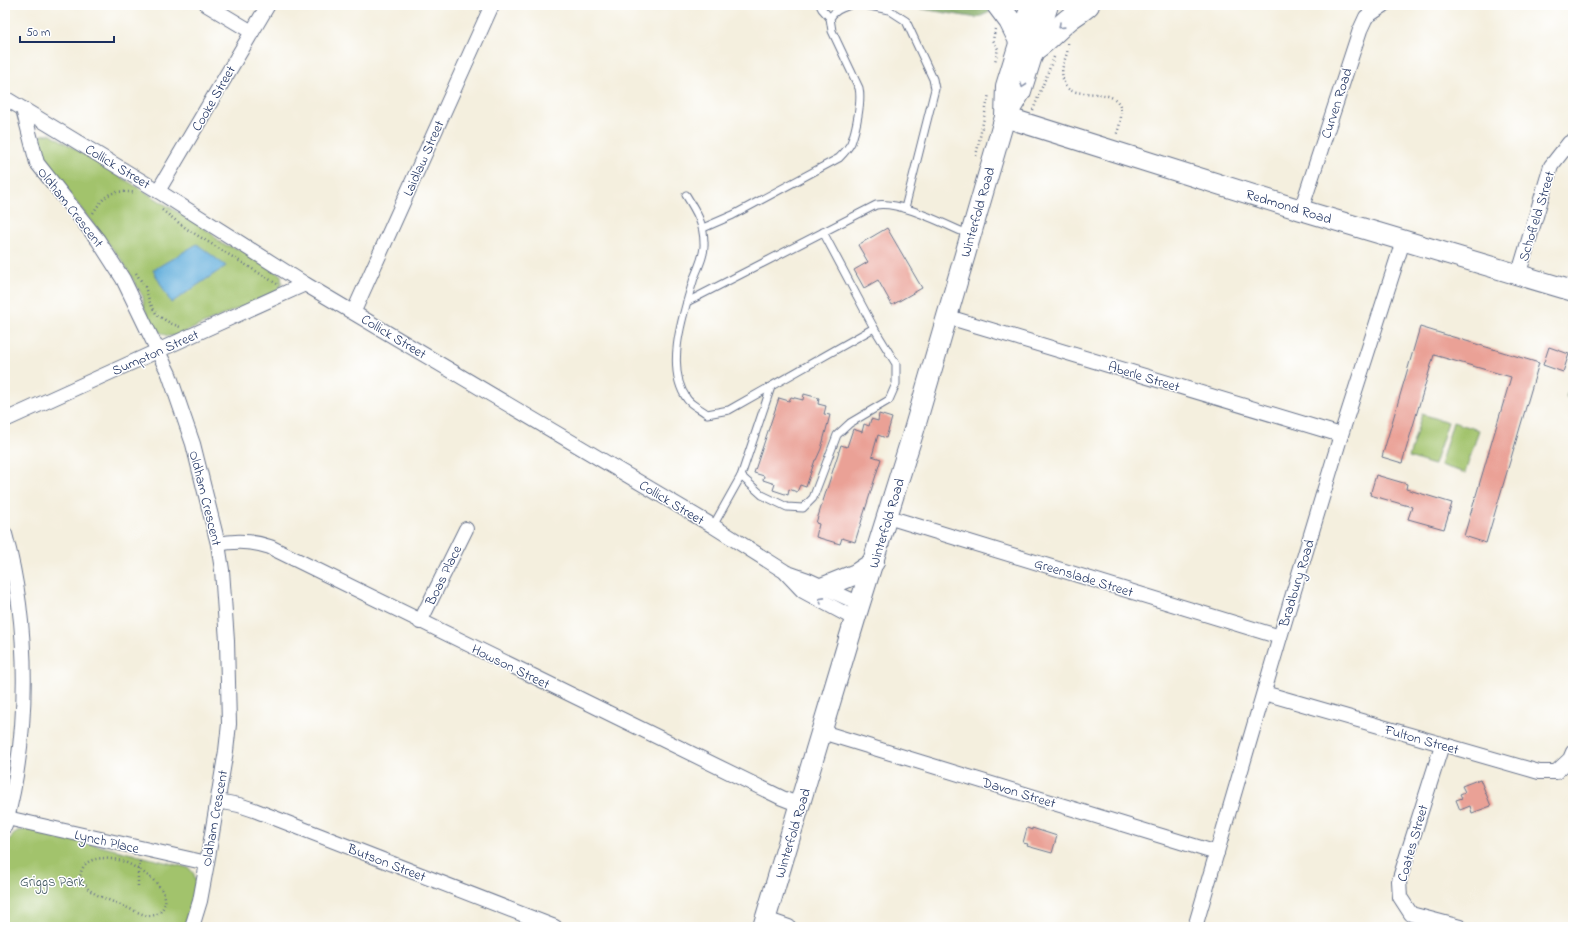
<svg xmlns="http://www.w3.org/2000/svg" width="1578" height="932" viewBox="0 0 1578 932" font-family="'Indie Flower',sans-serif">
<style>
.green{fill:#a2c36c;stroke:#5e7965}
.forest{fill:#81a960;stroke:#4e6c5f}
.water{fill:#62aedb;stroke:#3e6e9c}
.building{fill:#eaa196}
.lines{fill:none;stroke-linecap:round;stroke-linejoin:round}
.lane-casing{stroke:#67728b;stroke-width:9}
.street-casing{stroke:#67728b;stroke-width:16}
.secondary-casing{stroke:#67728b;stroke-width:22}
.highway-casing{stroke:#67728b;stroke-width:24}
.path{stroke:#67728b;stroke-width:2.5;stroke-dasharray:1 3;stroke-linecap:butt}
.lane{stroke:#fff;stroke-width:7}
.street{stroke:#fff;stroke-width:14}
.secondary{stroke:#fff;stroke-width:20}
.highway{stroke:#fff;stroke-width:22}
.oneway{stroke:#8d97ae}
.labels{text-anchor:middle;stroke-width:3;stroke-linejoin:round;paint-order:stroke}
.street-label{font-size:14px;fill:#1b2f5e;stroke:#fff}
.park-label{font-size:14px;fill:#445b62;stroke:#fff}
</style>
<rect width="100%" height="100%" fill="#fff"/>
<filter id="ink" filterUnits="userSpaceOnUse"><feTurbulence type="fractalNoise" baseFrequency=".025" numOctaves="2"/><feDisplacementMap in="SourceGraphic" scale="8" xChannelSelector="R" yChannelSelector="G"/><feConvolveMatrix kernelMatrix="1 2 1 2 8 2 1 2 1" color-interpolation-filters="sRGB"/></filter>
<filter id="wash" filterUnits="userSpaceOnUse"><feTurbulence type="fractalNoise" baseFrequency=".012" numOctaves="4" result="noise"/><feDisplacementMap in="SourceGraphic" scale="16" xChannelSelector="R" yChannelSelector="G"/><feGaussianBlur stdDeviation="0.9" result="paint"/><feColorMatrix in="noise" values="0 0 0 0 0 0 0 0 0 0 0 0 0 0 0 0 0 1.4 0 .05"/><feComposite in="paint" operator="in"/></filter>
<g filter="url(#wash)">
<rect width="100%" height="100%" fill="#f4efde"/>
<g class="green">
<path d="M51,134l159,98 12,12 21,6 38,25 1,8 -5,8 -101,45h-9l-9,-5 -6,-7 -8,-17 -1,-10 -20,-35 -76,-97c-5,-10 -9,-19 -5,-30z"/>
<polygon points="1573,372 1573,399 1566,397"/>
<polygon points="1422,414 1448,422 1434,465 1409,457"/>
<polygon points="1453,422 1479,430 1465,473 1440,465"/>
<polygon points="31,829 189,868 194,874 196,884 184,927 5,927 5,848 7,842 17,831"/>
</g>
<polygon class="forest" points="898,5 986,5 990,12 977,18"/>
<polygon class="water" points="197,244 226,266 171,303 153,270"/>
<g id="blocks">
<g class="building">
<polygon points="887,228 922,288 892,305 878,280 864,288 854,270 868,262 858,245"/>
<polygon points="1420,327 1539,363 1486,543 1464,536 1511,377 1434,355 1402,463 1382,457"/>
<polygon points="1549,347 1569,354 1563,372 1543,365"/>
<polygon points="804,394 819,398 818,404 826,406 824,414 830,415 821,449 816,460 815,460 806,487 800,485 797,492 789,489 788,495 773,490 775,484 763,480 764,476 754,473 779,398 789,401 791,397 803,400"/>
<polygon points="879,414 892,418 886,438 878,435 872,456 881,459 855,542 842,538 840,544 816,537 819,524 816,523 841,445 847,447 853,429 862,432 864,424 869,426 871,419 878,421"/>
<polygon points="1376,475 1407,484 1406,489 1452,503 1444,529 1408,519 1412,507 1370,495"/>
<polygon points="1480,779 1491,806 1472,813 1470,806 1460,810 1456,800 1462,798 1460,794 1465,792 1462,786"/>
<polygon points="1027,828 1032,830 1032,828 1057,836 1052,853 1027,846 1028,844 1023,843"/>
</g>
</g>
</g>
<g filter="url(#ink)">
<use href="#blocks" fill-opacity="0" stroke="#67728b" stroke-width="1"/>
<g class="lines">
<defs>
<g id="lane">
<polyline points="820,5 822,9 830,18"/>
<polyline points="865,5 889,10 906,21 933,79 935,89 905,208"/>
<path d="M686,195c10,16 18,29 18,48 1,11 -6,25 -10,35 -10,34 -30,89 -7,121 4,6 14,10 20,15l22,-4 145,-82"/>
<path d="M703,228l30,-13 106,-57c5,-5 9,-9 12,-15 5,-13 11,-42 8,-55l-27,-57 -2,-13c5,-8 12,-10 20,-13"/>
<path d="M687,302l189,-97c26,-4 69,20 94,30"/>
<polyline points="741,476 762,495 787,507 803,508 813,498 837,435 850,423 889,400 896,384 896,364 874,328 823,232"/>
<polyline points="713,526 741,476 771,387"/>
</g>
<g id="street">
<polyline points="207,5 252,32"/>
<polyline points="5,98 158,191 305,284 713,526 784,571 803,591 855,619"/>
<polyline points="23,109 37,163 98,240 123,279 169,374 193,444 218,544 222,570 227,641 229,724 226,751 207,863 200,901 192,927"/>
<polyline points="158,191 268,5"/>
<polyline points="1301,210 1360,30 1366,17 1384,5"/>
<polyline points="1518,276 1551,166 1569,143 1573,141"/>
<polyline points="354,311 492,5"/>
<polyline points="948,317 1341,435"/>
<polyline points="5,420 305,284"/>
<polyline points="888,517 1280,637"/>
<path d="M5,534c25,91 25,200 0,292"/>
<path d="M218,544c18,-4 35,-3 52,3l512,251 18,7"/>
<polyline points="788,573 808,580 860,604"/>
<polyline points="420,622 466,529"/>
<polyline points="1264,693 1539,772 1556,772 1570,759 1573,752"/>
<polyline points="822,732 1217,853"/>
<polyline points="1442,745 1399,881 1400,897 1411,914 1460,927"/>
<polyline points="218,801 239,805 254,810 555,927"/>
<polyline points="7,818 207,863"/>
<polyline points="766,919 789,927"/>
<polyline points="1195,927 1280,637 1341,435 1403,241"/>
</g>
<g id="secondary">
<polyline points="1006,116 1021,91 1048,5"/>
<polyline points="1005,117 1301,210 1573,291"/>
<polyline points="824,587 856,574 874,562"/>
<polyline points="763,927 855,619 914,430 1005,117 1006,86 1031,5"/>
</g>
<g id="highway">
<polyline points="998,5 1010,21 1020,41"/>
<path d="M1035,49c13,-9 21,-19 33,-29 7,-6 14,-9 20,-15"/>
</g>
</defs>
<use href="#lane" class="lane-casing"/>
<use href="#street" class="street-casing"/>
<use href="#secondary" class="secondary-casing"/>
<use href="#highway" class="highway-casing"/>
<g class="path">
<polyline points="995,29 993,40 998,49 995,62"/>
<path d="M1068,43c1,15 -11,23 -3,42 8,17 58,-3 56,30 0,7 -3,15 -5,21"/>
<polyline points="1033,110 1054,57"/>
<polyline points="976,156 989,94"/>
<polyline points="162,210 187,229 277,284"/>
<path d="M93,213c13,-20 19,-24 43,-20"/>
<polyline points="136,273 145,287 150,303 157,315 170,323 180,327"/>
<path d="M103,858c6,1 13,1 19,3 14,5 53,28 41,47 -3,6 -9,8 -16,8l-48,-20 -10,-6 -9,-13c2,-14 10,-18 23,-19z"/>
<polyline points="138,886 138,872 140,861"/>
</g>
<use href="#lane" class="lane"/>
<use href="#street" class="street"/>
<use href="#secondary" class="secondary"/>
<use href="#highway" class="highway"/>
</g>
<defs><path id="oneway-chevron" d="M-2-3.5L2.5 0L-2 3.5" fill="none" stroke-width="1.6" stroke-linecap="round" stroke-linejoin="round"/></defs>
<g class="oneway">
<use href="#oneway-chevron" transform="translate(1061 26) rotate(136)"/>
<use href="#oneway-chevron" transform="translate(1023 85) rotate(109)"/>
<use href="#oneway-chevron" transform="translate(821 600) rotate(-151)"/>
</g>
</g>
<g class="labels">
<g class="street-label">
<text transform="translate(213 98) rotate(-60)" y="5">Cooke Street</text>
<text transform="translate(1336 103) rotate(-72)" y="5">Curven Road</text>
<text transform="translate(423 158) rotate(-66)" y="5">Laidlaw Street</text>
<text transform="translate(118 166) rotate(31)" y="5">Collick Street</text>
<text transform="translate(1289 206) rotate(17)" y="5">Redmond Road</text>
<text transform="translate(71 207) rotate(52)" y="5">Oldham Crescent</text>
<text transform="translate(977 212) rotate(-74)" y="5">Winterfold Road</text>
<text transform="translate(1536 216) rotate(-73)" y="5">Schofield Street</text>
<text transform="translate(394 336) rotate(31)" y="5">Collick Street</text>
<text transform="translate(155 352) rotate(-24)" y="5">Sumpton Street</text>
<text transform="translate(1144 376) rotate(17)" y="5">Aberle Street</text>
<text transform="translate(206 498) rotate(76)" y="5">Oldham Crescent</text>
<text transform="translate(672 502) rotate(31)" y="5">Collick Street</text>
<text transform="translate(886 523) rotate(-73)" y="5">Winterfold Road</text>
<text transform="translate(443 575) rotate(-64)" y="5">Boas Place</text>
<text transform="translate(1084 577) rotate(17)" y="5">Greenslade Street</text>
<text transform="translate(1296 583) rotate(-73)" y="5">Bradbury Road</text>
<text transform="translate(511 666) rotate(26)" y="5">Howson Street</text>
<text transform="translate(1422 739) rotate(16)" y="5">Fulton Street</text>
<text transform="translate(1019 792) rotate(17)" y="5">Davon Street</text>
<text transform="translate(214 818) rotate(-80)" y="5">Oldham Crescent</text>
<text transform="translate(792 833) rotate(-73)" y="5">Winterfold Road</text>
<text transform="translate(107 841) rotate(13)" y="5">Lynch Place</text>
<text transform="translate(1412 843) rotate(-74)" y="5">Coates Street</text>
<text transform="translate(387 862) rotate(21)" y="5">Butson Street</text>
</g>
<g class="park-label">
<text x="52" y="886">Griggs Park</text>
</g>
</g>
<rect width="1578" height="932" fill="none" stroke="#fff" stroke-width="20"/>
<path d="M20 36v6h94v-6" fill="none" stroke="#1b2f5e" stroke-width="2"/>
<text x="26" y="36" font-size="12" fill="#1b2f5e" stroke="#ffffff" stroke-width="3" paint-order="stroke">50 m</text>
</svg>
